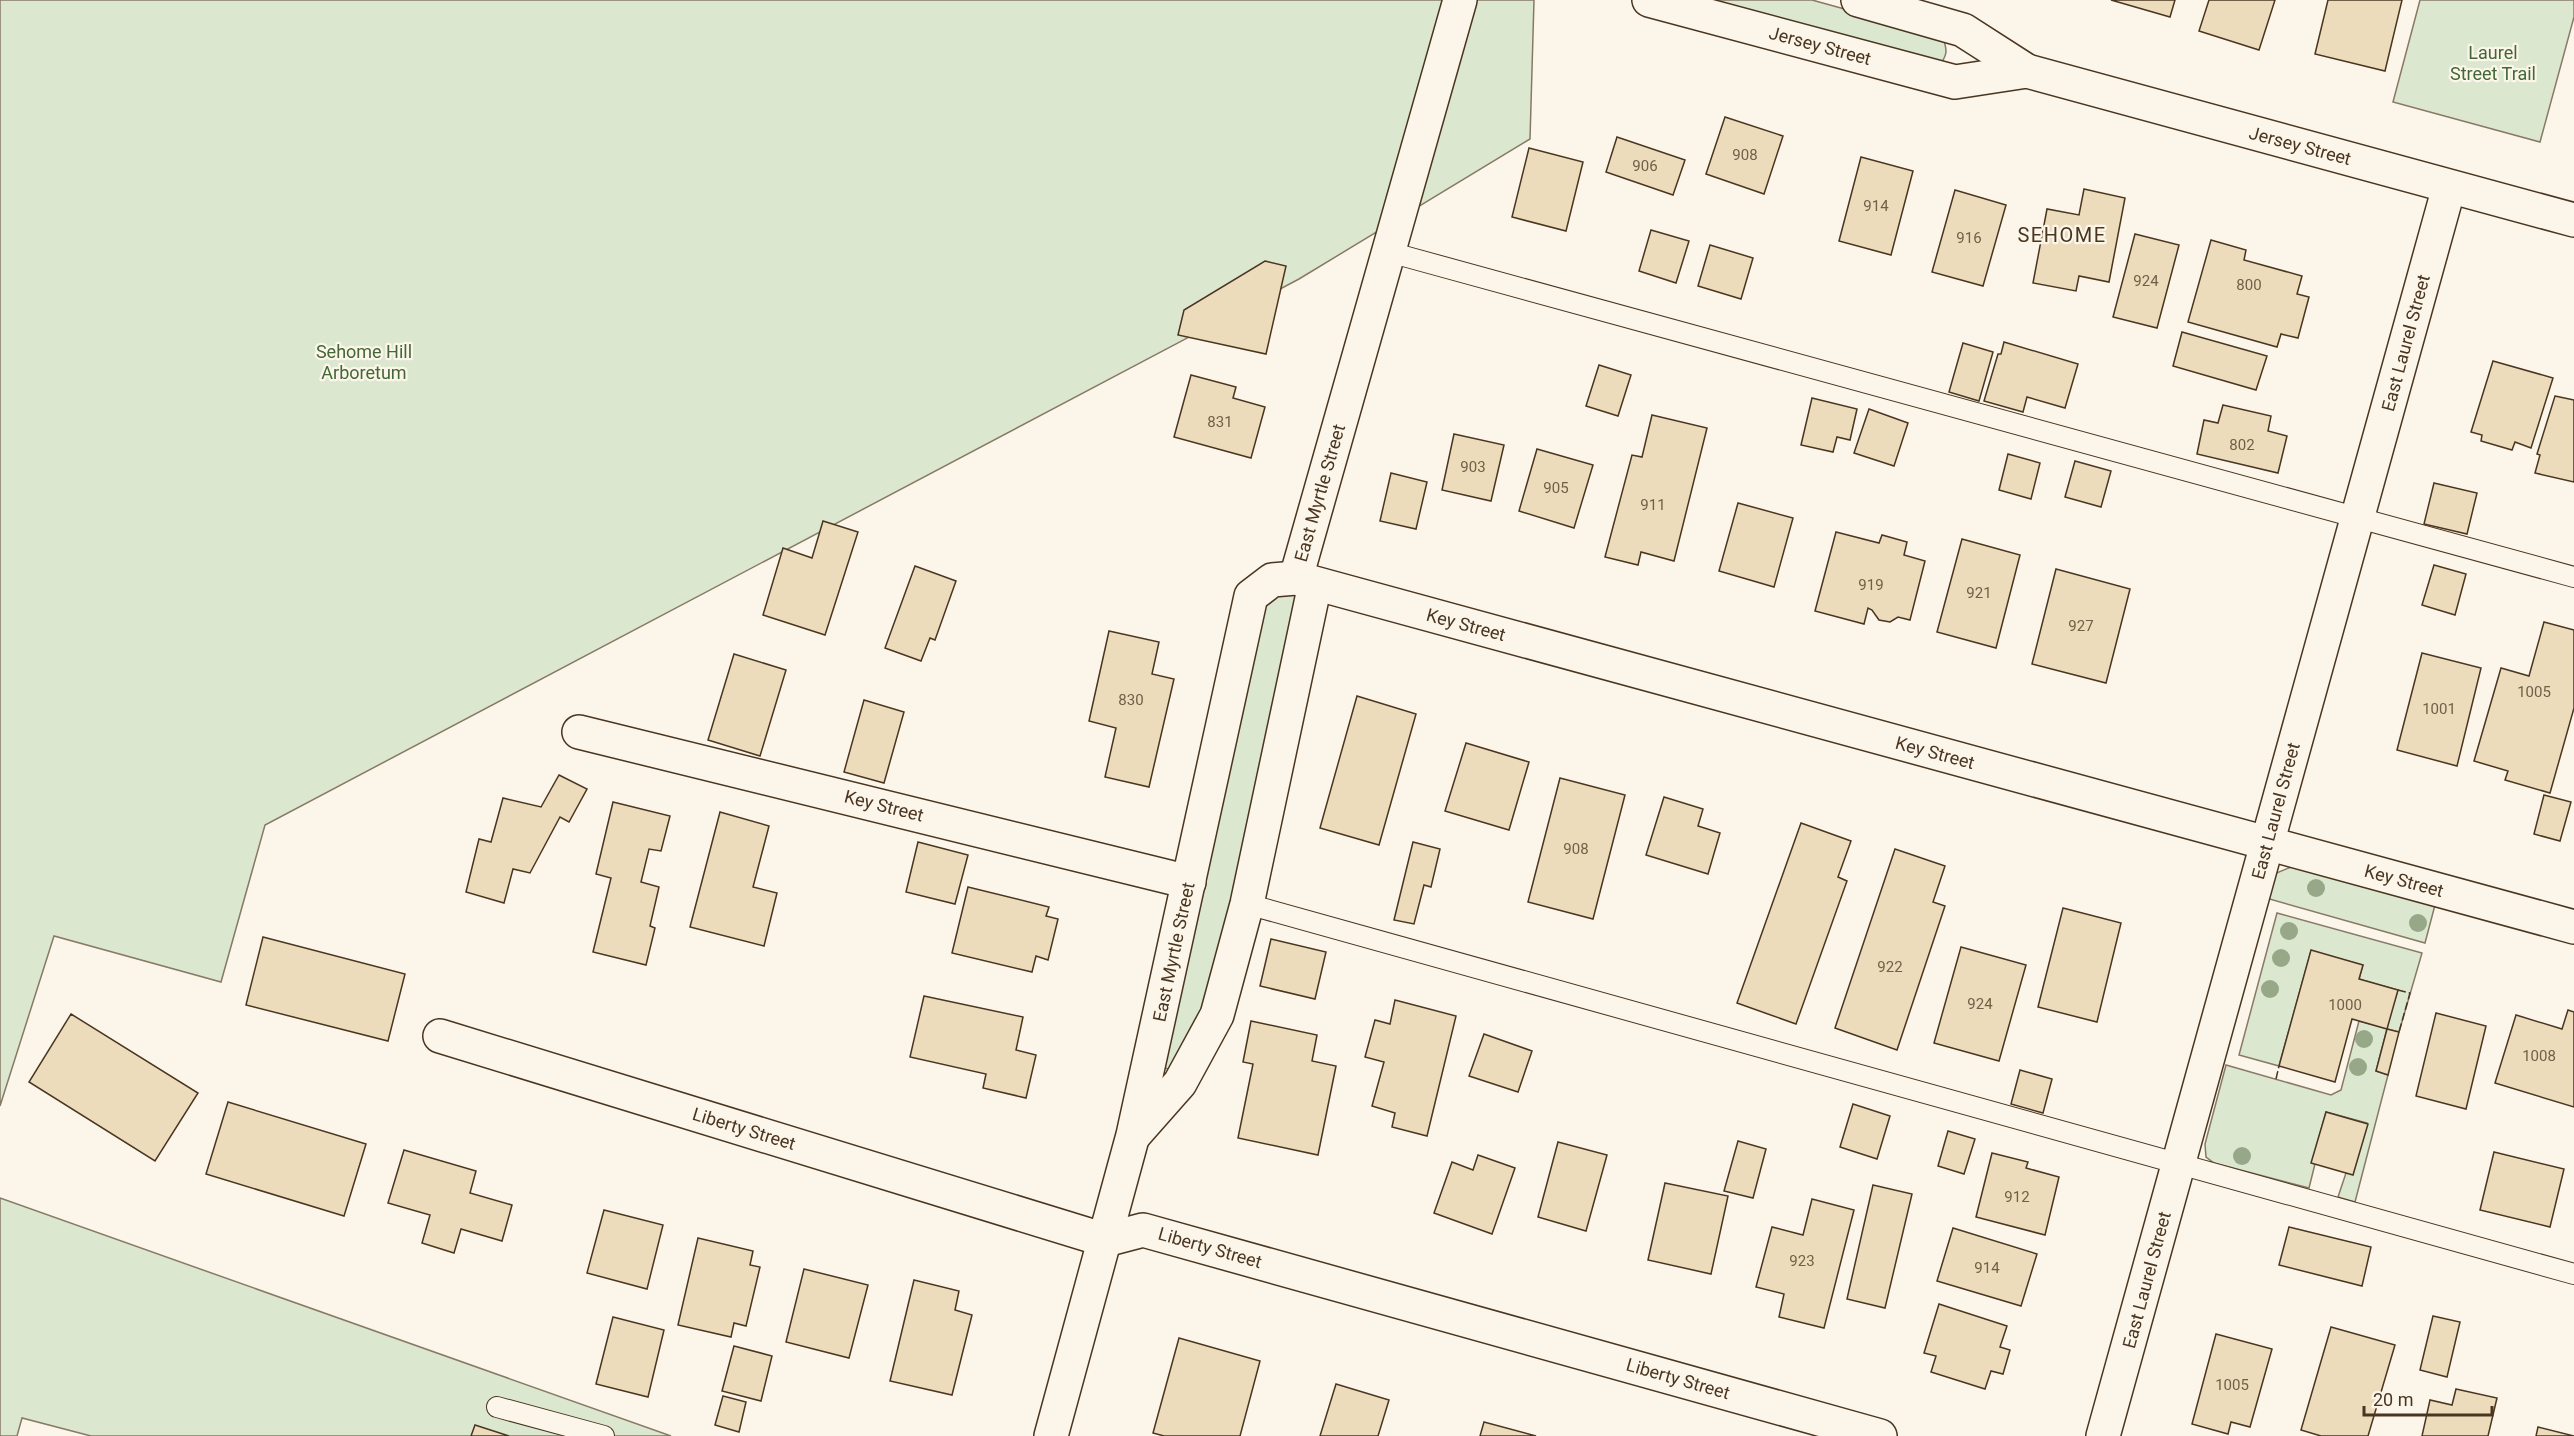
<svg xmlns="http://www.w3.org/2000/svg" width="2574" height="1436" viewBox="0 0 2574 1436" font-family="Roboto,sans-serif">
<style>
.green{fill:#dce7d0;stroke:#887966;stroke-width:1.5}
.building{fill:#ecdcbc;stroke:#4a3520;stroke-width:1.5}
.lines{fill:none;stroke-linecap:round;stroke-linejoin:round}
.lane-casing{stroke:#4a3520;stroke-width:22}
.street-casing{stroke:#4a3520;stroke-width:36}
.lane{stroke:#fbf6e9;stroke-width:20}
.street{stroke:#fbf6e9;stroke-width:33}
.fence{stroke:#4a3520;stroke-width:1.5;stroke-dasharray:8 3;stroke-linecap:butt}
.tree{fill:#96a887}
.labels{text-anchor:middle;stroke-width:4.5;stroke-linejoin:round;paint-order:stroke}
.number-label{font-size:15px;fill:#725f47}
.street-label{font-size:18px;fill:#4a3520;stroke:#fbf6e9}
.park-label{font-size:18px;fill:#436837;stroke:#fbf6e9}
.neighbourhood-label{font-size:20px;letter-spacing:1.5px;fill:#4a3520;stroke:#fbf6e9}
</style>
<rect width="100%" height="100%" fill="#fbf6e9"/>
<g class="green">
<polygon points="0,0 1534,0 1530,139 1299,279 265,825 221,982 54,936 0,1106"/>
<path d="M1698,0h114l130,36c6,14 6,20 -5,32z"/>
<polygon points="2420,0 2574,0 2574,17 2540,142 2393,102"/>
<polygon points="1292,586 1298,598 1219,973 1174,1071 1162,1067 1260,609 1269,599"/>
<polygon points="2291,867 2300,867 2435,905 2425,943 2266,898 2274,874"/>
<polygon points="2277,913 2422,953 2399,1032 2387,1029 2376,1071 2388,1075 2355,1202 2338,1197 2346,1173 2353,1174 2367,1123 2326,1112 2312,1163 2315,1164 2309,1188 2214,1163 2206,1157 2205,1144 2226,1065 2331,1095 2341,1090 2359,1021 2386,1028 2398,990 2359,979 2363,965 2311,951 2279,1066 2239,1055"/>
<polygon points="0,1198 671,1436 91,1436 22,1418 17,1436 0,1436"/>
</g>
<g class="building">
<polygon points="2111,0 2175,0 2170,17"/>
<polygon points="2209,0 2275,0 2259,50 2199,31"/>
<polygon points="2328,0 2402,0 2385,71 2315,54"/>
<polygon points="1725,117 1783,136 1764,194 1706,174"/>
<polygon points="1617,137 1685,160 1673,195 1606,172"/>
<polygon points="1529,148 1583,162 1566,231 1512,217"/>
<polygon points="1861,157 1913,171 1891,255 1839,241"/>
<polygon points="2084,189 2125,198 2109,282 2079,276 2076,291 2033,283 2047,209 2079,215"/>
<polygon points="1955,190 2006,205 1983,286 1932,272"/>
<polygon points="1651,230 1689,241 1676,283 1639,271"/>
<polygon points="2135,234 2179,245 2157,328 2113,317"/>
<polygon points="2211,240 2246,250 2244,260 2302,276 2297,294 2309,297 2298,338 2281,334 2277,347 2188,322"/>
<polygon points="1710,245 1753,258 1741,299 1698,286"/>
<polygon points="1265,261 1286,266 1266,354 1178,335 1184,310"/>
<polygon points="2182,332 2267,356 2256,390 2173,366"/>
<polygon points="2004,342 2078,364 2065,408 2027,397 2023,412 1984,401 1998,354 2001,354"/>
<polygon points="1963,343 1993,352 1979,401 1949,392"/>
<polygon points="2493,361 2553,378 2531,448 2515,442 2512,450 2481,441 2482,435 2471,432"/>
<polygon points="1599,365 1631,375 1618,416 1586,406"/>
<polygon points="1191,375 1236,387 1233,398 1265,407 1251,458 1174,437"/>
<polygon points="2555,396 2574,400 2574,482 2535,473 2540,455 2537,454"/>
<polygon points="1812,398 1857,409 1850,440 1837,437 1833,452 1801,445"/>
<polygon points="2223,405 2271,416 2268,431 2287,436 2278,473 2197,454 2204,420 2218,423"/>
<polygon points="1869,409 1908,423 1894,466 1854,453"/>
<polygon points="1652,415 1707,428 1674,561 1641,552 1638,565 1605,557 1632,455 1642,457"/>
<polygon points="1454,434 1504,445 1491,501 1442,490"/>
<polygon points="1537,449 1593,465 1574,528 1519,511"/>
<polygon points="2008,454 2040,463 2031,499 1999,490"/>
<polygon points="2075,461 2111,471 2101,507 2065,497"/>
<polygon points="1391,473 1427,482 1416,529 1380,521"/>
<polygon points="2434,483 2477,493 2467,534 2424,524"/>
<polygon points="1738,503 1793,518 1774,587 1719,571"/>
<polygon points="823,521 858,532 825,635 763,615 783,548 812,558"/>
<polygon points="1836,532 1879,543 1882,535 1907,542 1904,555 1925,561 1910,620 1898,617 1890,622 1879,620 1872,610 1868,608 1864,624 1815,611"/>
<polygon points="1962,539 2020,555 1996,648 1937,632"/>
<polygon points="2434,565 2466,574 2455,615 2422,605"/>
<polygon points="915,566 956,581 935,640 930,638 921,661 885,648"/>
<polygon points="2056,569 2130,589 2106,683 2032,664"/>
<polygon points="2544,622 2574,630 2574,708 2550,793 2505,780 2508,771 2474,761 2501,668 2529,676"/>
<polygon points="1109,631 1159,642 1152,674 1174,679 1149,787 1105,777 1116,728 1089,721"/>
<polygon points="2422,653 2481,668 2457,766 2397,750"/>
<polygon points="734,654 786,670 760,756 708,740"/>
<polygon points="1357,696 1416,714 1379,845 1320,828"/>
<polygon points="864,700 904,712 884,783 844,772"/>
<polygon points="1466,743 1529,762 1509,830 1445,811"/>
<polygon points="559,775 587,789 569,822 560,817 530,873 513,869 504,903 466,892 479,839 491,842 503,798 541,807"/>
<polygon points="1560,778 1625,795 1593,919 1528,902"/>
<polygon points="2544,795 2571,802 2560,841 2534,834"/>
<polygon points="1664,797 1703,809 1698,826 1720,833 1708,874 1646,855"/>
<polygon points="613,802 670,816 661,851 649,849 641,882 659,887 650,926 655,928 646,965 593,952 611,878 596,874"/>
<polygon points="720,812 769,826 753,887 777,893 764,946 690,927"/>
<polygon points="1801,823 1851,841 1838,877 1847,881 1796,1024 1737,1003"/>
<polygon points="918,842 968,855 955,904 906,892"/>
<polygon points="1413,842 1440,849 1431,887 1424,885 1414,924 1394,920"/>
<polygon points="1895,849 1945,866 1933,902 1945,906 1897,1050 1835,1028"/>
<polygon points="968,887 1049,907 1046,916 1058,919 1048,960 1036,956 1032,972 952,953"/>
<polygon points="2063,908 2121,923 2097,1022 2038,1007"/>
<polygon points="263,937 405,974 388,1041 246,1005"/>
<polygon points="1271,939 1326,952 1315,999 1260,986"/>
<polygon points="1961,947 2026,965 1999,1061 1934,1043"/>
<polygon points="2311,950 2363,965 2359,979 2398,990 2387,1029 2352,1019 2335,1082 2279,1066"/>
<polygon points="924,996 1023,1017 1016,1050 1036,1055 1026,1098 983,1088 986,1074 910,1057"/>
<polygon points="1395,1000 1456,1016 1427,1136 1392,1127 1395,1113 1372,1106 1384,1062 1365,1057 1375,1020 1390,1024"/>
<polygon points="2568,1010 2574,1012 2574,1107 2495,1083 2516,1015 2562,1029"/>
<polygon points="2436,1013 2486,1026 2466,1109 2416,1096"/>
<polygon points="71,1014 198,1093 155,1161 29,1082"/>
<polygon points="1251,1021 1317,1035 1312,1061 1336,1066 1318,1155 1238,1138 1253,1064 1243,1062"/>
<polygon points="2387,1029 2399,1032 2388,1075 2376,1071"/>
<polygon points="1484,1034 1532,1051 1518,1092 1469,1076"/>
<polygon points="2020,1070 2052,1079 2043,1113 2011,1104"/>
<polygon points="228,1102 366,1144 344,1216 206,1174"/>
<polygon points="1853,1104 1890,1116 1877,1159 1840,1147"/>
<polygon points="2326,1112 2368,1124 2353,1175 2311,1163"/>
<polygon points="1948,1131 1975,1139 1964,1174 1938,1166"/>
<polygon points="1738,1141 1766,1149 1753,1198 1724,1191"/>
<polygon points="1558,1142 1607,1155 1586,1231 1538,1217"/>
<polygon points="404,1150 476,1171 470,1193 512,1205 502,1241 461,1229 454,1253 422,1243 430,1215 388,1203"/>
<polygon points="2494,1152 2564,1169 2550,1227 2480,1210"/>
<polygon points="1992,1153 2028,1162 2026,1168 2059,1177 2045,1235 1976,1217"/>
<polygon points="1478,1155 1515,1168 1492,1234 1434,1213 1452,1162 1473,1170"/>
<polygon points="1665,1183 1728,1196 1711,1274 1648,1260"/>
<polygon points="1873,1185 1912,1194 1885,1308 1847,1299"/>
<polygon points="1812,1199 1854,1210 1824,1328 1779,1317 1784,1294 1756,1287 1772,1227 1803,1235"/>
<polygon points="604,1210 663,1225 647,1289 587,1273"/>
<polygon points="2289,1227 2371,1247 2362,1286 2279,1265"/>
<polygon points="1953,1228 2037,1254 2021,1306 1937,1281"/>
<polygon points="698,1238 753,1251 750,1265 760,1267 746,1326 734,1323 731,1337 678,1325"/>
<polygon points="804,1269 868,1285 849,1358 786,1342"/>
<polygon points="914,1280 959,1291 955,1310 972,1315 952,1395 890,1381"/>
<polygon points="1939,1304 2007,1326 2000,1347 2010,1350 2003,1374 1991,1371 1985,1389 1931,1372 1936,1356 1924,1353"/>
<polygon points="2433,1316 2460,1322 2447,1377 2420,1370"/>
<polygon points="613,1317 664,1330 648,1397 596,1384"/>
<polygon points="2331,1327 2395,1345 2368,1436 2321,1436 2301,1430"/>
<polygon points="2216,1334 2272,1349 2250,1427 2231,1422 2228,1434 2192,1424"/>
<polygon points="1179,1338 1260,1361 1240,1436 1164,1436 1153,1433"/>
<polygon points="734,1346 772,1356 761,1401 722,1391"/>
<polygon points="1336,1384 1389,1400 1378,1436 1320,1436"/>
<polygon points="2456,1389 2497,1398 2488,1436 2422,1436 2430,1400 2452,1405"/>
<polygon points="723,1396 746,1402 739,1432 715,1425"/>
<polygon points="1484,1422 1536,1436 1480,1436"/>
<polygon points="475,1425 509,1436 471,1436"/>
<polygon points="2538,1427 2574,1436 2536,1436"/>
</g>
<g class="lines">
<defs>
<g id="lane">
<polyline points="1389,252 2574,577"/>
<polyline points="1247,904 2574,1274"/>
<polyline points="497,1407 604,1436"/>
</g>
<g id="street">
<polyline points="1649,0 1955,82 2027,71"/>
<polyline points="1858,0 1963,30 2027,71 2574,220"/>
<polyline points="1296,578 1460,0"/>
<polyline points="579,732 1189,882"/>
<polyline points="440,1036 1105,1240 1143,1230 1880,1436"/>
<polyline points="1135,1134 1180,1083 1217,1015 1247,904 1315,584"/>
<polyline points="1051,1436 1133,1135 1251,596 1272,580 1296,578 2574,927"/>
<polyline points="2103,1436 2449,187"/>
</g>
</defs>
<use href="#lane" class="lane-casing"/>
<use href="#street" class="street-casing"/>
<use href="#lane" class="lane"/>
<use href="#street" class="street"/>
<g class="fence">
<polyline points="2398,990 2410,993 2399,1032"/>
<polyline points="2276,1079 2279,1066"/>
</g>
</g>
<g class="tree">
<circle cx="2316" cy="888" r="9"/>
<circle cx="2418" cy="923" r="9"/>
<circle cx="2289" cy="931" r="9"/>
<circle cx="2281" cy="958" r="9"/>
<circle cx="2270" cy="989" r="9"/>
<circle cx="2364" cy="1039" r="9"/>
<circle cx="2358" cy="1067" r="9"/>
<circle cx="2242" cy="1156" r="9"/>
</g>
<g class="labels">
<g class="number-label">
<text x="1745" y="160">908</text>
<text x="1645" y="171">906</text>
<text x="1876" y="211">914</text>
<text x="1969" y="243">916</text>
<text x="2146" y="286">924</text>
<text x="2249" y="290">800</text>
<text x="1220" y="427">831</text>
<text x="2242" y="450">802</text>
<text x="1473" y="472">903</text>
<text x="1556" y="493">905</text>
<text x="1653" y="510">911</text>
<text x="1871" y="590">919</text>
<text x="1979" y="598">921</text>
<text x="2081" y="631">927</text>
<text x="2534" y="697">1005</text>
<text x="1131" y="705">830</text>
<text x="2439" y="714">1001</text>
<text x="1576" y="854">908</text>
<text x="1890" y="972">922</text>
<text x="1980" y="1009">924</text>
<text x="2345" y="1010">1000</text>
<text x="2539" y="1061">1008</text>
<text x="2017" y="1202">912</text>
<text x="1802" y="1266">923</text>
<text x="1987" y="1273">914</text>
<text x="2232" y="1390">1005</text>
</g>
<g class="street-label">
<text transform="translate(1820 46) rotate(15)" y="6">Jersey Street</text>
<text transform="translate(2300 146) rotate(15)" y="6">Jersey Street</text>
<text transform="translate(2406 343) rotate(-75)" y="6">East Laurel Street</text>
<text transform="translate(1320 493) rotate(-74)" y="6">East Myrtle Street</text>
<text transform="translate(1466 625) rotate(15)" y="6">Key Street</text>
<text transform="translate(1935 753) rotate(15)" y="6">Key Street</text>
<text transform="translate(884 806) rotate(14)" y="6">Key Street</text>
<text transform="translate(2276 811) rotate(-75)" y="6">East Laurel Street</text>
<text transform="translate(2404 881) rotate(15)" y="6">Key Street</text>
<text transform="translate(1174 952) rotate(-78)" y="6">East Myrtle Street</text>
<text transform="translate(744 1129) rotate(17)" y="6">Liberty Street</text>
<text transform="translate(1210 1248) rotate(16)" y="6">Liberty Street</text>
<text transform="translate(2147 1280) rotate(-75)" y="6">East Laurel Street</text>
<text transform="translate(1678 1379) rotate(16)" y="6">Liberty Street</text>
</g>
<g class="park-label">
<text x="2493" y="59">Laurel<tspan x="2493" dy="21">Street Trail</tspan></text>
<text x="364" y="358">Sehome Hill<tspan x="364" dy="21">Arboretum</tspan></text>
</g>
<g class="neighbourhood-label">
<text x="2062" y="242">SEHOME</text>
</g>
</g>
<path d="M2364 1406v9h128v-9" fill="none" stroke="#4a3520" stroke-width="3"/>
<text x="2373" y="1406" font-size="18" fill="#4a3520" stroke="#fbf6e9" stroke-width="4.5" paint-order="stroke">20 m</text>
</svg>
